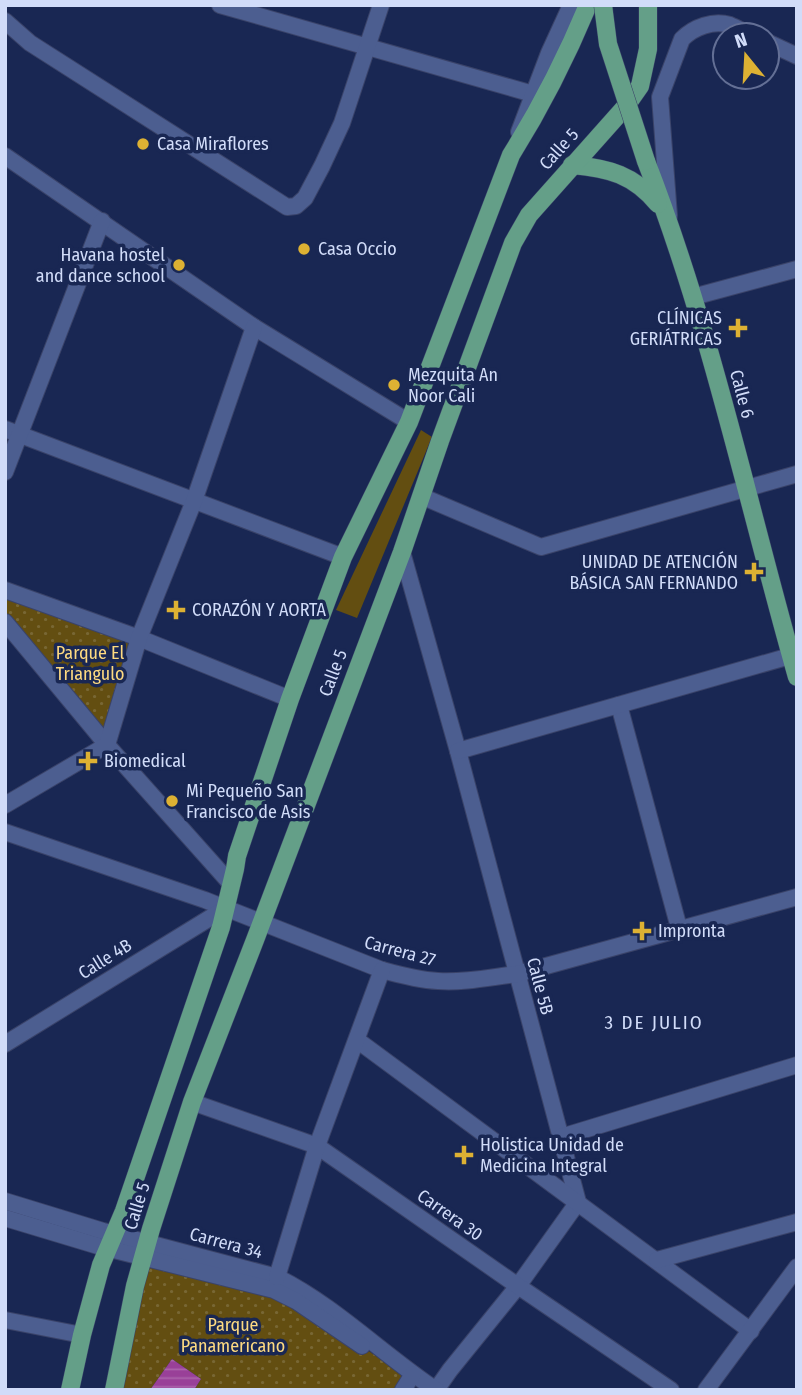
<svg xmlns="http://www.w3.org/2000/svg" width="802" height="1395" viewBox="0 0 802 1395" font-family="'Fira Sans Condensed',sans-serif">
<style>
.grass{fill:#634e11}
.park{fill:url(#park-dots)}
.water{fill:url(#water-rules)}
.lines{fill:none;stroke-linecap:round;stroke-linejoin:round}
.minor-casing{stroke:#3a4369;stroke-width:18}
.major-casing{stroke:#3a4369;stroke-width:19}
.minor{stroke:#4c5e90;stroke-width:16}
.major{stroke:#649f88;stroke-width:18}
.major-bridge-casing{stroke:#3a4369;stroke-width:19;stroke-linecap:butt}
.major-bridge{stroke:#649f88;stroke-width:18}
.poi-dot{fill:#ddb133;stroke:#192753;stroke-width:2.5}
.labels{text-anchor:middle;stroke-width:7;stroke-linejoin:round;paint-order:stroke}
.poi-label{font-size:18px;fill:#d1dcf9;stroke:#192753;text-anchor:start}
.street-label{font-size:18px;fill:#d1dcf9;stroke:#192753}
.park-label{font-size:18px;fill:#fdda81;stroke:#192753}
.neighbourhood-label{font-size:19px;letter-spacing:2px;fill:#d1dcf9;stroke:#192753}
</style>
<defs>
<pattern id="park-dots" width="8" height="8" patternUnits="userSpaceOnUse" patternTransform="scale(1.75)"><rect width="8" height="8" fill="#634e11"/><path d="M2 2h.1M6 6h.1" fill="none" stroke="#786734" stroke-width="1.8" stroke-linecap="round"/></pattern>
<pattern id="water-rules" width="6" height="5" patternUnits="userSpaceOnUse" patternTransform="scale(1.75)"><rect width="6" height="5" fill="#994098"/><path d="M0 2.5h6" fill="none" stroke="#ab64ac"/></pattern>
</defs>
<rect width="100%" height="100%" fill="#192753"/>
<polygon class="grass" points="421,430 432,437 357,618 336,610"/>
<g class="park">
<polygon points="5,590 139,638 107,745 5,622"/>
<polygon points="143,1257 296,1301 389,1365 413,1374 403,1390 194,1390 201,1379 172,1359 150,1390 114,1390"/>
</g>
<polygon class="water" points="172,1359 201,1379 194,1390 150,1390"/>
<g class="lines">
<defs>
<g id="minor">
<polyline points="220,5 533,94"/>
<polyline points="5,21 30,43 287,207 296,206 305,198 322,166 342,123 381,5"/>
<polyline points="767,42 797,56"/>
<polyline points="519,132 549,53 571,5"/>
<polyline points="5,156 254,327 409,422"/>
<path d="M669,216l-9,-119 22,-58c12,-12 31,-19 48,-14 7,3 14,7 21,10"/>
<polyline points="693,297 797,269"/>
<polyline points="5,429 343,557"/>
<polyline points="5,472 102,221"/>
<polyline points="421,496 541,547 797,474"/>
<polyline points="402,552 458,751 578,1202 518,1286 450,1370 436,1390"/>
<polyline points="5,590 139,638 290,699"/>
<polyline points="5,622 107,745 231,884"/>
<polyline points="619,705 679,928"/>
<polyline points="458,751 797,654"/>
<polyline points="5,805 107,745 139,638 194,501 254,327"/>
<path d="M5,832l200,68 177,70c18,5 37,10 56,11 26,2 53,-4 79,-7l280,-77"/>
<polyline points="357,1040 751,1331"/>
<polyline points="5,1044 226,908"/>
<polyline points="192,1102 317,1146 518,1286 671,1390"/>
<polyline points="561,1137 797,1065"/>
<path d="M5,1201l98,30 174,46c58,29 105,77 159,113"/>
<polyline points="5,1218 98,1246 274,1290 296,1301 362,1346"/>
<polyline points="657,1260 797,1222"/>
<polyline points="277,1277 317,1146 382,970"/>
<polyline points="5,1320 82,1335"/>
<polyline points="403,1390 413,1374"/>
<polyline points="706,1390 797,1267"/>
</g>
<g id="major">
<path d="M646,161c65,167 102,344 151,516"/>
<path d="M572,165c37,3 62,10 86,39"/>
<path d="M70,1390l12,-55 19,-70 23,-54 97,-284 14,-58 2,-13 53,-157 53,-142 66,-135 102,-267c30,-48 55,-97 77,-150"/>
<polyline points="114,1390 135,1286 151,1229 192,1102 255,940 402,552 440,441 513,243 529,215 626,106 640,86 648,49 648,5"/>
</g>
</defs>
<use href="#minor" class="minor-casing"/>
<use href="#major" class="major-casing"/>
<use href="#minor" class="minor"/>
<use href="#major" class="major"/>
<defs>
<polyline id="major-bridge" points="603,5 608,44 646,161"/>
</defs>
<use href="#major-bridge" class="major-bridge-casing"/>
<use href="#major-bridge" class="major-bridge"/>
</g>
<g class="poi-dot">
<circle cx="143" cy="144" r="7"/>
<circle cx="304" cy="249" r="7"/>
<circle cx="179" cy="265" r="7"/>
<path d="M734.5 317.5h7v7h7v7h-7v7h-7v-7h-7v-7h7z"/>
<circle cx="394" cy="385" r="7"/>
<path d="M750.5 561.5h7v7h7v7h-7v7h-7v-7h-7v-7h7z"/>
<path d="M172.5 599.5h7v7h7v7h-7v7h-7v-7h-7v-7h7z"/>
<path d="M84.5 750.5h7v7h7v7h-7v7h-7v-7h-7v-7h7z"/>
<circle cx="172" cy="801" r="7"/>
<path d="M638.5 920.5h7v7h7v7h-7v7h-7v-7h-7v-7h7z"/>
<path d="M460.5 1144.5h7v7h7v7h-7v7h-7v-7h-7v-7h7z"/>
</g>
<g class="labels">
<g class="poi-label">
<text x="157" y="150">Casa Miraflores</text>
<text x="318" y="255">Casa Occio</text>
<text x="165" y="261" text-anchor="end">Havana hostel<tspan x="165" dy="21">and dance school</tspan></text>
<text x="722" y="324" text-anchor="end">CLÍNICAS<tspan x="722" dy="21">GERIÁTRICAS</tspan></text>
<text x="408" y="381">Mezquita An<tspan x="408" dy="21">Noor Cali</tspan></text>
<text x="738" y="568" text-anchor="end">UNIDAD DE ATENCIÓN<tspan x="738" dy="21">BÁSICA SAN FERNANDO</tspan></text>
<text x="192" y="616">CORAZÓN Y AORTA</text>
<text x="104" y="767">Biomedical</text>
<text x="186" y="797">Mi Pequeño San<tspan x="186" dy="21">Francisco de Asis</tspan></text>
<text x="658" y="937">Impronta</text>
<text x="480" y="1151">Holistica Unidad de<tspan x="480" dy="21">Medicina Integral</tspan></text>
</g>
<g class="street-label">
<text transform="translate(559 149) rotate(-48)" y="6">Calle 5</text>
<text transform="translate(742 394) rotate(75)" y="6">Calle 6</text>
<text transform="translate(333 673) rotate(-69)" y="6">Calle 5</text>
<text transform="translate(400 951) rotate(15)" y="6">Carrera 27</text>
<text transform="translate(105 959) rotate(-32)" y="6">Calle 4B</text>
<text transform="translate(540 986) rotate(75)" y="6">Calle 5B</text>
<text transform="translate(137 1206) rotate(-73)" y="6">Calle 5</text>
<text transform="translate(450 1215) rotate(35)" y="6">Carrera 30</text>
<text transform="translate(226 1243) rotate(15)" y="6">Carrera 34</text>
</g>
<g class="park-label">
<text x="90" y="659">Parque El<tspan x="90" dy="21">Triangulo</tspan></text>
<text x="233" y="1331">Parque<tspan x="233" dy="21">Panamericano</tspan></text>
</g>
<g class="neighbourhood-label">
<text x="654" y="1029">3 DE JULIO</text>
</g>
</g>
<rect width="802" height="1395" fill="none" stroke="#d1dcf9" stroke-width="14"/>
<g transform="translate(746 56) rotate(342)"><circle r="33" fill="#192753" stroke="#636f95" stroke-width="2"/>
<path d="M0-5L12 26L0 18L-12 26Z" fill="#ddb133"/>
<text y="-10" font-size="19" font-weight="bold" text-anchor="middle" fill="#d1dcf9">N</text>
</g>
</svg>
